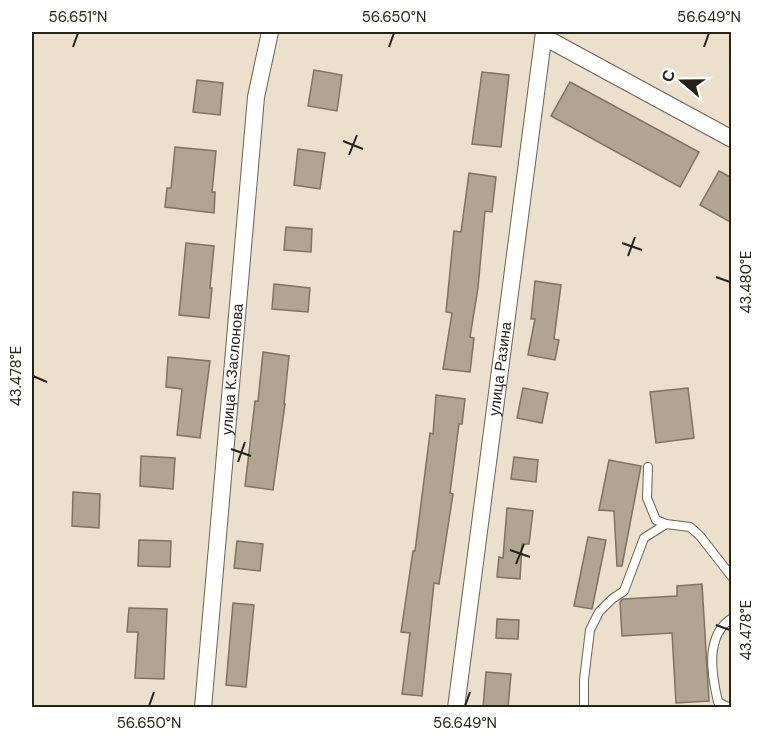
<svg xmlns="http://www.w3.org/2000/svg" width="763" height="739" viewBox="0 0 763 739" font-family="'DM Sans',sans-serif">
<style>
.building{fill:#afa591;stroke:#7c7360;stroke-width:1.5}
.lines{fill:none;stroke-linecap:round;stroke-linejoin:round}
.lane-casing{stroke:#6b6250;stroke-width:10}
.street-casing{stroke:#6b6250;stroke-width:18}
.lane{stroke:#fff;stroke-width:8}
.street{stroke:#fff;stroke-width:16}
.ticks{fill:none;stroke:#25221a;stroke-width:2}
.labels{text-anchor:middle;stroke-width:4.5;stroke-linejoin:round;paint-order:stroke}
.street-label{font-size:15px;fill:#25221a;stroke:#fff}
.neatline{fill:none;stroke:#25221a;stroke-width:2}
.ticks-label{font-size:15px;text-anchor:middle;fill:#25221a}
</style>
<rect width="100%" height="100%" fill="#eae0cb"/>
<g class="building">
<polygon points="314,70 342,75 337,111 308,106"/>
<polygon points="482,72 509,75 501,147 472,144"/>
<polygon points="197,80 223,83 220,115 193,112"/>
<polygon points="570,82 699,152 680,187 551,116"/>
<polygon points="175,147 216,151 212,192 215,192 214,213 165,207 167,188 171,188"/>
<polygon points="298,149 325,153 320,189 294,185"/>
<polygon points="719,171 732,178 732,223 700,205"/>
<polygon points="469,173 496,177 492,212 485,211 478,288 470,337 474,338 470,372 443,369 452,313 446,312 454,231 461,232"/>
<polygon points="286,227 312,229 311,252 284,250"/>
<polygon points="186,243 214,246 210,288 212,288 209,318 179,315"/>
<polygon points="535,281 561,285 554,339 559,340 555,360 528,355 535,319 531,319"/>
<polygon points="274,284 310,288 308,312 272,309"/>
<polygon points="263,352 289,356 284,404 285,404 273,490 245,486 255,401 258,401"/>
<polygon points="168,357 210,361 200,438 177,435 182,389 166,387"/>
<polygon points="523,388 548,393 542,423 517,418"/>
<polygon points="688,388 694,438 656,443 650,392"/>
<polygon points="436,395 465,399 462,424 459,424 450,493 453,494 439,584 434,583 422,696 402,694 410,633 401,632 413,551 415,551 430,433 433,434"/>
<polygon points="141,456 175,458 173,489 140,486"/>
<polygon points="514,457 538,460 536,482 511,479"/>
<polygon points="609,460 641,466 622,566 617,566 614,511 599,510"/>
<polygon points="73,492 100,494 99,528 72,526"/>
<polygon points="507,508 533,511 529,544 522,544 520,579 497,577 499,557 503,558"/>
<polygon points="588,537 606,540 592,609 574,606"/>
<polygon points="139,540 171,541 170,567 138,566"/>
<polygon points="237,541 263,544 260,571 234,568"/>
<polygon points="702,584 709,701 676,703 672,633 622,636 620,602 623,599 677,596 677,586"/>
<polygon points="233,603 254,605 246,687 226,685"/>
<polygon points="129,608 167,609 164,679 135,678 138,632 127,632"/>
<polygon points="497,619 519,620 518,639 496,638"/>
<polygon points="486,672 511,674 508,708 483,708"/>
</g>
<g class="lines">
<defs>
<g id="lane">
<polyline points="648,467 647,498 656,520 666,524"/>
<path d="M732,618c-28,18 -20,58 -14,84l10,5 4,-1"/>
<polyline points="584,708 584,680 590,630 599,612 612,599 624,591 644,538 666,524 690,527 700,536 732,577"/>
</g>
<g id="street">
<polyline points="544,37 732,139"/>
<path id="s1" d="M203,708l53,-611 14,-65"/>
<path id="s2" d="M456,708l88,-676"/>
</g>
</defs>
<use href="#lane" class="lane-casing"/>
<use href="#street" class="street-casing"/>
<use href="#lane" class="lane"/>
<use href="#street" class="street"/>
</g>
<path class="ticks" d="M73,47l5,-14M389,47l5,-14M704,47l5,-14M343,141l20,8M349,155l8,-20M622,243l20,7M628,256l7,-19M716,277l14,5M33,376l14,6M231,449l20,7M238,462l7,-20M510,550l20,7M516,564l8,-20M716,625l14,5M149,706l5,-14M465,706l5,-14"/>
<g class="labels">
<g class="street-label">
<text dy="5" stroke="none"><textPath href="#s1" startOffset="340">улица К.Заслонова</textPath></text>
<text dy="5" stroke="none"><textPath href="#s2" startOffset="342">улица Разина</textPath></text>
</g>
</g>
<rect width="763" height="739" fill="none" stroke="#ffffff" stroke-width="66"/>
<g transform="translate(682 81) rotate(290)" stroke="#ffffff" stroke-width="4.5" paint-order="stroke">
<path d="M0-4.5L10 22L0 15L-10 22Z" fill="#25221a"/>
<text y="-9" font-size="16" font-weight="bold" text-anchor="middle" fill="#25221a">С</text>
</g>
<rect x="33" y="33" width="697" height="673" class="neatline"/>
<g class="ticks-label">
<text x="78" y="22">56.651°N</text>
<text x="394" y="22">56.650°N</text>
<text x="709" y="22">56.649°N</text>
<text transform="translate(746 282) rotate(-90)" y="5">43.480°E</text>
<text transform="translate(16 376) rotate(-90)" y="5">43.478°E</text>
<text transform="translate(746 630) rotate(-90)" y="5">43.478°E</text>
<text x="149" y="728">56.650°N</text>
<text x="465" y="728">56.649°N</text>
</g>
</svg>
